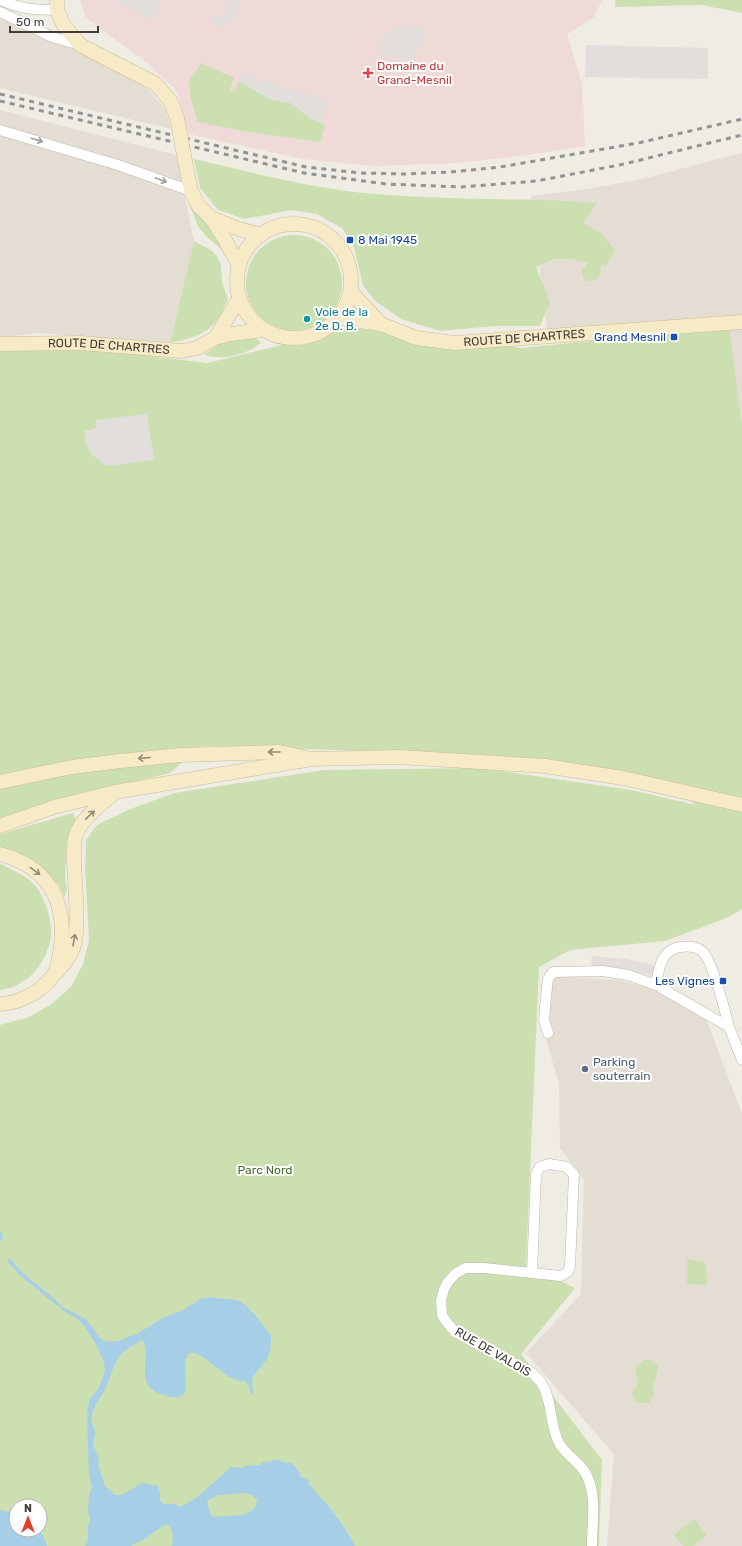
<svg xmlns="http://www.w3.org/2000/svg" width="742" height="1546" viewBox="0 0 742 1546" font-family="Rubik,sans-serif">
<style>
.residential{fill:#e3ddd3}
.medical{fill:#efdad8}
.green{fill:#ccdfb1;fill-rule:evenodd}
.parking{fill:#e1dedc}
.water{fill:#a6cee6;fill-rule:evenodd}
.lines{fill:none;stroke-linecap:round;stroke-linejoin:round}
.stream{stroke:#a6cee6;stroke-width:3.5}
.minor-casing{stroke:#bdb6ab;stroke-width:11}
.secondary-casing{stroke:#cabb98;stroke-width:15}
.minor{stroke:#fff;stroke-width:10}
.secondary{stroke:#f7eac6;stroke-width:14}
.rail{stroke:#939393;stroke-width:3;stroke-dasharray:5 5;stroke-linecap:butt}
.secondary-bridge-casing{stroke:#cabb98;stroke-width:15;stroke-linecap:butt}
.secondary-bridge{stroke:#f7eac6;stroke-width:14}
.oneway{stroke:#a09e9a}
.oneway2{stroke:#938a76}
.health-dot{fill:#e0444e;stroke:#fff;stroke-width:1.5}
.transit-dot{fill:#1a4fb4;stroke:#fff;stroke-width:1.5}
.culture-dot{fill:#0f9aa8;stroke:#fff;stroke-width:1.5}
.service-dot{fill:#5c6f8a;stroke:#fff;stroke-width:1.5}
.labels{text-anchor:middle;stroke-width:4;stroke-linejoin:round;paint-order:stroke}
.health-label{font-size:12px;fill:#be3a42;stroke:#fff;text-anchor:start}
.transit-label{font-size:12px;fill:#164399;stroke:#fff;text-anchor:end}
.culture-label{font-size:12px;fill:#0d838f;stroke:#fff;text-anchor:start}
.street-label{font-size:12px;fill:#413c35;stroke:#fff}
.service-label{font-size:12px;fill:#4e5e75;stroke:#fff;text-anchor:start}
.park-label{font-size:12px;fill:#486b30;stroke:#fff}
</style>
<rect width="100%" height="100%" fill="#efece4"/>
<g class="residential">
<polygon points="0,11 115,62 152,93 166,111 171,129 0,88"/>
<polygon points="0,110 176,155 194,241 170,343 39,333 0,337"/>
<polygon points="742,153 742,421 726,324 548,337 531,196 587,189 638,180"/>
<polygon points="545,975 618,980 649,988 705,1016 742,1114 742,1546 607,1546 614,1454 526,1353 581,1294 584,1180 560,1148 559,1084 543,1028"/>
</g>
<polygon class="medical" points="80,0 602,0 594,17 567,34 582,84 585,146 527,155 457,163 374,166 303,159 188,134 182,107 176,90 145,61 86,18"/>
<g class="green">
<polygon points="615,0 742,0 742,13 702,5 615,7"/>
<polygon points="201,63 234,78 230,90 235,92 239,81 272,100 291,103 311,119 325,125 320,142 248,132 198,122 191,99 189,81"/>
<path d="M194,159c64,15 128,32 194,36 69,5 139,3 209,8l-14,20 18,10 14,17 -9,16 -6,-1 1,7c-4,7 -6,10 -14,9l-4,-4 -1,-7 6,-7 -17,-4h-18l-17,8 14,35 -10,24h-44l-56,5 -39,-12 -27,-19 -11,-15 -9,-38 -12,-19 -25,-14 -26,-4 -46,9 -27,-9 -18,-22z"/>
<polygon points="191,202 216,231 225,250 222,250 205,235 198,226 190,206"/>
<circle cx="294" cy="283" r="48"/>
<path d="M194,241l17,9 6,6 4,10 1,17 6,16c-14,33 -24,36 -58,44z"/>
<path d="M729,327l13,97v485l-13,8 -64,24 -95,9 -31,17 -13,298 49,23 -54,66 81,106 -3,86h-599v-521l29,-8 21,-12 21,-18 12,-23 6,-24 -4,-75 1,-25 11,-15 31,-15 46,-17 150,-23 156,-2 151,22 65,15 -33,-25 -264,-28 -198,-6 -31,27 -107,26 -63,19v-467l84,-3 123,15 145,-35 170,20zM16,1506h24v24h-24z"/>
<path d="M249,337l7,2 5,3c-10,12 -43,20 -57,12l20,-13z"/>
<polygon points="73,813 76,820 67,841 65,879 67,890 64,897 59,885 42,869 0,848 0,834"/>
<path d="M0,864l3,1c9,5 25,12 31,19 11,13 21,42 16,58 -6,24 -25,46 -50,48z"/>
<polygon points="687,1259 706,1263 707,1285 687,1284"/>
<polygon points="645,1359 651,1360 657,1364 658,1370 653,1385 654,1396 648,1403 637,1403 634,1398 632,1393 638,1383 635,1372 636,1367"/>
<polygon points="694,1519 707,1535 693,1546 684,1546 674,1535"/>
</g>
<g class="parking">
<polygon points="116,0 161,0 152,21"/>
<polygon points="230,0 241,0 234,19 228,24 223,27 217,26 208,21 215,14 223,17 226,14"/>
<polygon points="411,26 426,30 424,38 411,62 379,52 384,36 396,27"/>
<polygon points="586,45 708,48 708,79 585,77"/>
<polygon points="243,72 286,89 329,100 321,123 311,119 291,103 272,100 239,82"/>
<polygon points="147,414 154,460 107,466 92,455 85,442 85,431 96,428 96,420"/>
<polygon points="592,956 625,959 656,965 653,976 624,969 591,965"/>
</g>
<g class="water">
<path d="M213,1297c7,3 14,1 22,3 13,2 27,25 36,35 0,10 0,19 -7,28 -4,6 -9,10 -12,16l1,15h-1l-2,-3v-5l-6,-5c-20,1 -39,-31 -55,-28 -13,16 14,56 -28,41 -28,-10 -9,-35 -18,-53l-2,-1c-6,5 -15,9 -20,14 -7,9 -11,23 -15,34 -5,9 -12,16 -14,27 -2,7 2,11 3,18 0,4 -3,8 -2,12 1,4 4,8 5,12 1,3 0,8 1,12 3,6 4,11 6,17l6,5 3,4h8l20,-12 16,3 2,7v7l3,4h12l4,3c21,-8 35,-26 52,-40l13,1 1,-2 14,-1 5,-3c6,1 10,-3 16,-2l2,2 9,1 7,7 2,6 9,5v4c4,3 6,6 9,10 14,14 27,32 37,51h-183c1,-9 2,-16 -5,-22 -9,4 -14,10 -22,15 -5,3 -10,3 -14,7h-46l3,-6v-14l2,-8 -2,-5 1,-19 3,-7 -3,-11 -2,-64 3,-13 8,-10 5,-11 2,-8 -1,-8 -8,-18 -12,-18 -5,-6 -17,-10 -3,-5 28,15 12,17 5,4 6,1 13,-2 6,-4 6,-1 28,-17 22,-9 6,-5h3l6,-5zM247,1493l4,2 7,5 -2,2 1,2 -4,6 -10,5 -31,2 -5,-13 1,-4 10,-5z"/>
<polygon points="0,1510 10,1512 16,1510 16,1530 39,1530 43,1536 47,1546 0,1546"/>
</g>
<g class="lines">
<g class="stream">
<polyline points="0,1233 1,1239"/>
<polyline points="9,1260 21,1274 59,1305"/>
</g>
<defs>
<g id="minor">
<path d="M1,0c18,9 37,10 56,10"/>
<polyline points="0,12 52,37 80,45"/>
<polyline points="0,130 118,165 191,191"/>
<path d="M656,985c3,-17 5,-35 24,-38 8,-1 17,-1 23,5 10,10 22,59 26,75"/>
<polyline points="548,1033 544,1020 546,996 548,979 553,972 603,971 628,975 656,985 729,1027 742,1060"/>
<path d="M532,1273l4,-99 4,-7 9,-3 18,3 7,8 -4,91 -2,6 -7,4 -77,-8h-19l-10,6 -7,8 -4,7 -3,11 1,15 3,5 10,12 77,41c3,3 8,7 10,11 11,18 7,40 17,59 7,13 22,19 28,33 10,21 5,47 5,70"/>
</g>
<g id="secondary">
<polyline points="57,0 57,10 63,24 80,45 156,84 171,102 177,118"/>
<polyline points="186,166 191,191 198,205 211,218 224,238 239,266"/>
<polyline points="211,218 239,229 261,235"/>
<circle cx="294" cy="281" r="57"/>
<polyline points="351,292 381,324"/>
<path id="s1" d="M339,318l42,6 35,14 39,5 287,-21"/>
<polyline points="215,338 239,299"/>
<path id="s2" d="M0,344l80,-1 102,8 15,-3 18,-10 15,-4 34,-4"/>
<polyline points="0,782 72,767 120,761 181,755 279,752 303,757"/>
<polyline points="0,826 54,807 115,792 312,759 398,757 545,766 623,778 742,805"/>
<path d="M0,854c59,16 70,61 57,114"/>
<path d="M0,1004c20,-1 39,-11 52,-27 6,-7 15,-15 19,-24 11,-18 2,-78 3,-102 0,-7 1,-15 4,-21 6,-13 25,-27 36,-37"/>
</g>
</defs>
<use href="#minor" class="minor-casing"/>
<use href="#secondary" class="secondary-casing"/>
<use href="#minor" class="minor"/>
<use href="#secondary" class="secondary"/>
<g class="rail">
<polyline points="0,94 306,167 360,173 404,174 450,172 500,167 638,143 742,119"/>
<polyline points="0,101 304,173 386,184 461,187 537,181 624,164 742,135"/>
</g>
<defs>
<polyline id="secondary-bridge" points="177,118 186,166"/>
</defs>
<use href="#secondary-bridge" class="secondary-bridge-casing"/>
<use href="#secondary-bridge" class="secondary-bridge"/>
</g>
<defs><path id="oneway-shaft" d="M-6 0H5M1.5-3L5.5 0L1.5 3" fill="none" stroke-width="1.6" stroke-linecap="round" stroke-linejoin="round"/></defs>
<g class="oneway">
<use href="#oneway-shaft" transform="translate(37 140) rotate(16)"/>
<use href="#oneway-shaft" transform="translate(161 180) rotate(20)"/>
</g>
<g class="oneway2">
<use href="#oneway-shaft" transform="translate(274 752) rotate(180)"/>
<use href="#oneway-shaft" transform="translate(144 758) rotate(175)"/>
<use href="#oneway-shaft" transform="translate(90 815) rotate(-44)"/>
<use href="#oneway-shaft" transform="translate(35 871) rotate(36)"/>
<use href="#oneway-shaft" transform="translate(74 940) rotate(-80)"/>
</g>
<path class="health-dot" d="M366 67h4v4h4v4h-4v4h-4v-4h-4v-4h4z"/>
<g class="transit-dot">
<rect x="346" y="236" width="8" height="8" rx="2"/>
<rect x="670" y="333" width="8" height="8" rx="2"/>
<rect x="719" y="977" width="8" height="8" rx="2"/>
</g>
<circle class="culture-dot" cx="307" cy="319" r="4"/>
<circle class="service-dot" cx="585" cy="1069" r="4"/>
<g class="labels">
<g class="health-label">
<text x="377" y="70">Domaine du<tspan x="377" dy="14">Grand-Mesnil</tspan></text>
</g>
<g class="transit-label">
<text x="358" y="244" text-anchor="start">8 Mai 1945</text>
<text x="666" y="341">Grand Mesnil</text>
<text x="715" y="985">Les Vignes</text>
</g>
<g class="culture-label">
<text x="315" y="316">Voie de la<tspan x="315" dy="14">2e D. B.</tspan></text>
</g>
<g class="street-label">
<text dy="4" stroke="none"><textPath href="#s1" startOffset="189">ROUTE DE CHARTRES</textPath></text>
<text dy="4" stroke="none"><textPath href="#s2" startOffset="109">ROUTE DE CHARTRES</textPath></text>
<text transform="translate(493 1352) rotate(30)" y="4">RUE DE VALOIS</text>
</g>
<g class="service-label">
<text x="593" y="1066">Parking<tspan x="593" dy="14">souterrain</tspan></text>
</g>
<g class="park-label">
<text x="265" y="1174">Parc Nord</text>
</g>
</g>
<g transform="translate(28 1518)"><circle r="19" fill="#ffffff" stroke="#b3b1ae"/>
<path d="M0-3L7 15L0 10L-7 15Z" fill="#e03f2b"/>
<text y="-6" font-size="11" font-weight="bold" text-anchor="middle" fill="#413c35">N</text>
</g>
<path d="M10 26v6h88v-6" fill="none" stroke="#413c35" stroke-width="2"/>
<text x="16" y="26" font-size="12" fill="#413c35" stroke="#ffffff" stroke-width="3" paint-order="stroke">50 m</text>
</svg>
